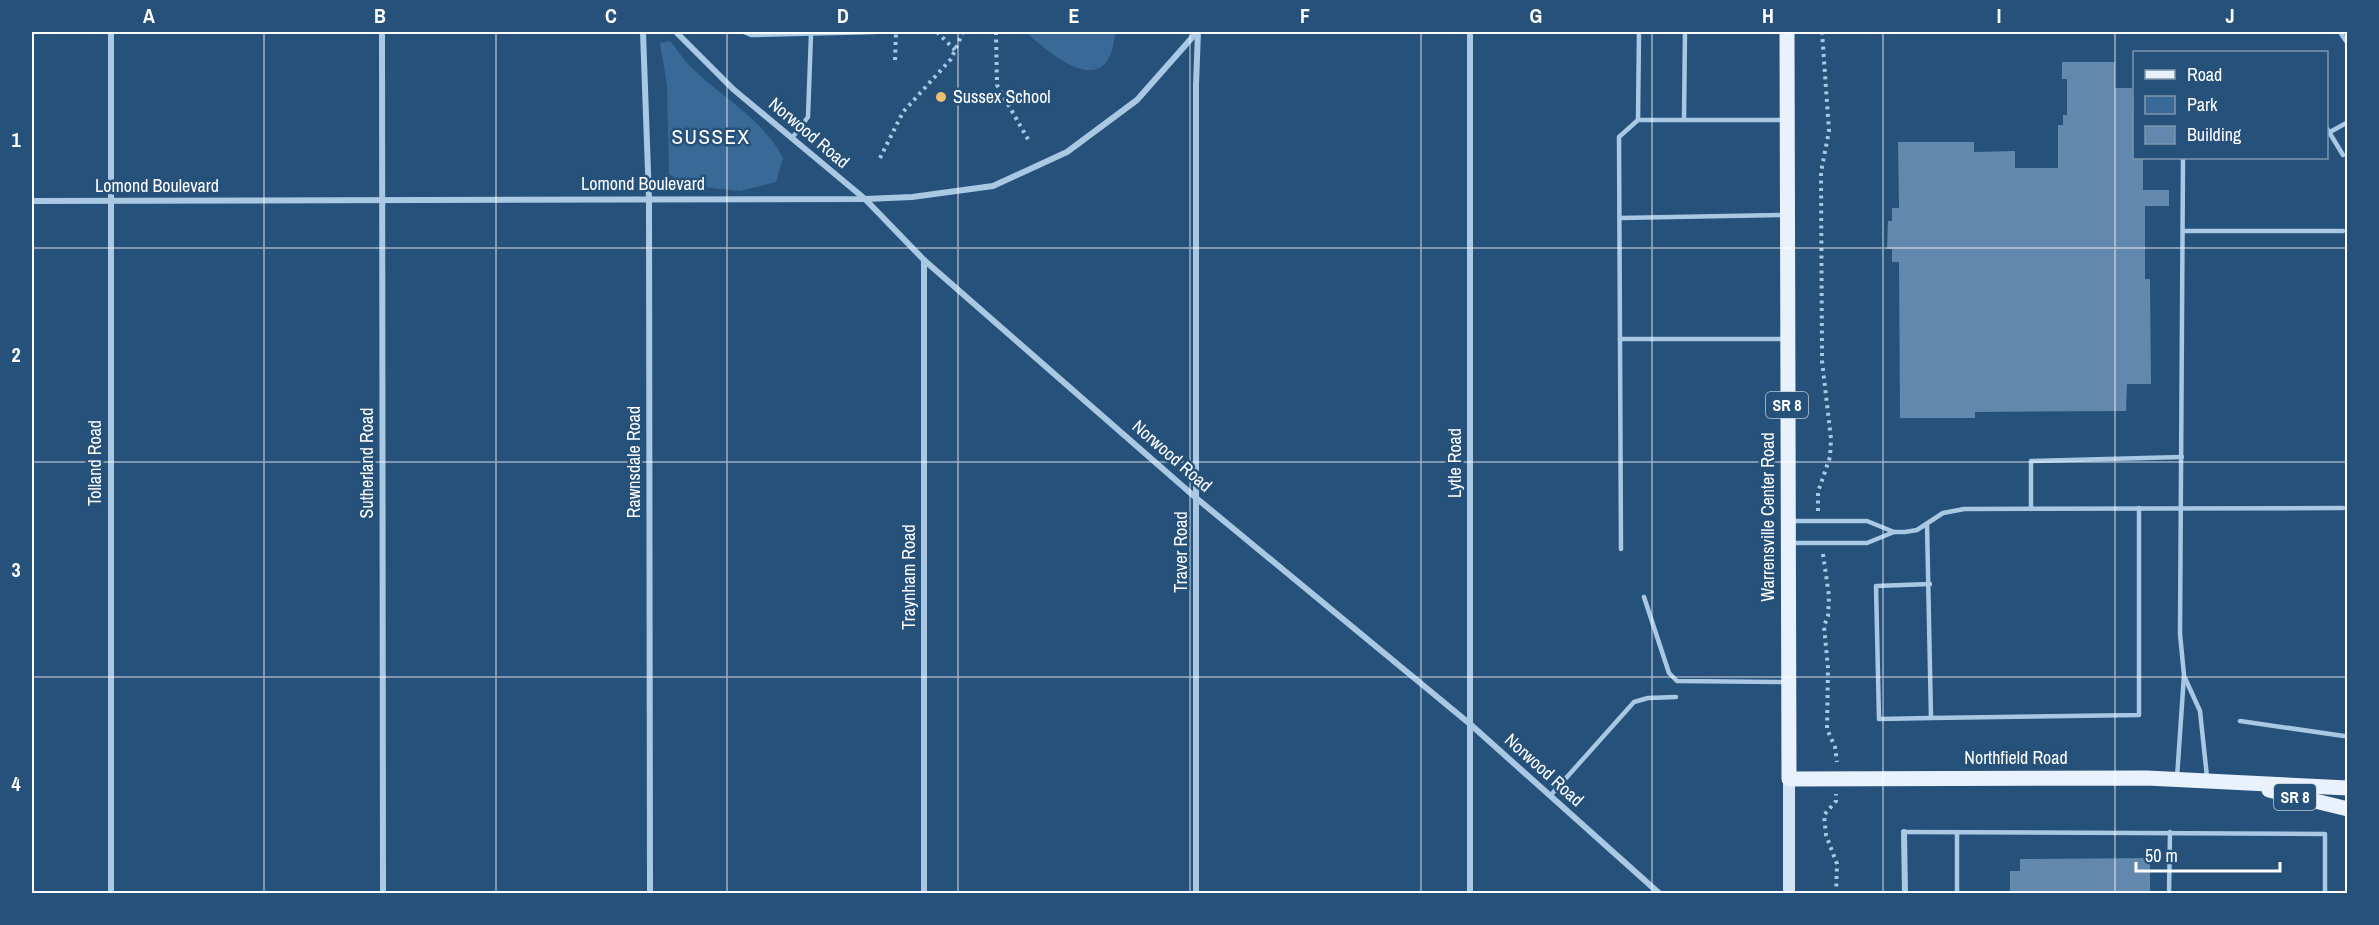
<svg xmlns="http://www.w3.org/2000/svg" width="2379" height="925" viewBox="0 0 2379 925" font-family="'Archivo Narrow',sans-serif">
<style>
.green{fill:#396a97}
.building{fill:#6289ad}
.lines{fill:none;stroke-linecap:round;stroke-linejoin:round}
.path{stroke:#a9c8e4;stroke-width:4;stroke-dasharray:3 4.5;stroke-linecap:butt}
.lane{stroke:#a9c8e4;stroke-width:4.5}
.street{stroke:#a9c8e4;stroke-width:6}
.secondary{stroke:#d1e3f4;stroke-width:12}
.primary{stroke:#e8f1fc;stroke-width:15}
.grid{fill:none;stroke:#fff;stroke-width:1.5;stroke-opacity:0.55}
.poi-dot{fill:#ecbe6e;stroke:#26517a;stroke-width:2}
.labels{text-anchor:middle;stroke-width:5;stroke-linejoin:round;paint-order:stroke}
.shield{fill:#26517a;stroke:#becbd7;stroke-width:1.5}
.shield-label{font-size:16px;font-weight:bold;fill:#fff}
.poi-label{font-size:18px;fill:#fff;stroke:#26517a;text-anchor:start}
.street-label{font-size:18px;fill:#fff;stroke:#26517a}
.quarter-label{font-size:21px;letter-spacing:1.5px;fill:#fff;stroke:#26517a}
.neatline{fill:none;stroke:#fff;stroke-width:2}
.grid-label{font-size:20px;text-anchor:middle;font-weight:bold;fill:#fff}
</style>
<rect width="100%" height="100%" fill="#26517a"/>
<g class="green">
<path d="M1026,32h89c-5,71 -61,26 -89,0z"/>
<path d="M670,41c6,7 11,15 17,22 29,31 76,55 96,95l-7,24 -36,9 -56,-6 -15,-11 -2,-89 -7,-42z"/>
</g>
<g class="building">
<polygon points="2062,62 2115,62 2115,88 2132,88 2134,158 2143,158 2143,190 2169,190 2169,206 2145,206 2145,279 2150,279 2151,384 2127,384 2126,411 1975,412 1975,418 1900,418 1899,262 1892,262 1892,249 1887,249 1888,221 1892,221 1892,208 1899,208 1898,142 1974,142 1974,152 2015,151 2015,168 2058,168 2058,125 2063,125 2063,115 2067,115 2067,79 2062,79"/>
<polygon points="2150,858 2150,894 2010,894 2010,871 2020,871 2020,859"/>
</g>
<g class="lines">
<g class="path">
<polyline points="937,32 955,50"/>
<polyline points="996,32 997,85 1029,141"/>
<polyline points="895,60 896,32"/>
<polyline points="880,158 903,112 951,59 963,32"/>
<polyline points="1818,511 1818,492 1830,457 1831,439 1822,361 1821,172 1829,131 1822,32"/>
<polyline points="1823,554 1829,596 1828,616 1824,626 1828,668 1827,729 1835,747 1837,762"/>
<polyline points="1836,894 1837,864 1826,835 1824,815 1836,801 1836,794"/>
</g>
<g class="lane">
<polyline points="744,32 751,35 875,32"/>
<polyline points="2340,32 2348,44"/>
<polyline points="1638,120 1639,32"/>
<polyline points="1684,120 1685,32"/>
<polyline points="2326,127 2343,155"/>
<polyline points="2330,132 2348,122"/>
<polyline points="792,138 808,117 811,34"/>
<polyline points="1620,218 1785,215"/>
<polyline points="2183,231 2343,231"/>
<polyline points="1620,339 1785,339"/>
<polyline points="2031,509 2031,461 2182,457"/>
<polyline points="1791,521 1867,521 1894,532 1905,532 1917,530 1943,513 1964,509 2343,508"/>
<polyline points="1927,524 1931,718 2139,715 2139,508"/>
<polyline points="1791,543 1867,543 1894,532"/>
<polyline points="1621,549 1619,137 1638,120 1783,120"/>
<polyline points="1930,584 1876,586 1879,719 1931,718"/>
<polyline points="1644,597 1669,673 1677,681 1786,682"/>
<polyline points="2185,678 2200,711 2207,777"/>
<polyline points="2240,721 2344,736"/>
<polyline points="2177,778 2184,675 2180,634 2183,158"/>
<polyline points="1550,796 1634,702 1648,698 1676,697"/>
<polyline points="1904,832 2325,834 2325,894"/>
<polyline points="1957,832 1957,894"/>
<polyline points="2169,894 2170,832"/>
</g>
<g class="street">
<polyline points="382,32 383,894"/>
<polyline points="643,32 649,199 650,894"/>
<polyline points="676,32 733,89 865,199 924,260 1195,497 1470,724 1660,894"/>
<polyline points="1470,32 1470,894"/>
<polyline points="32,201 865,199 912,197 993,186 1067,152 1137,100 1197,32"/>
<polyline points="1904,832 1905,894"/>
<polyline points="111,894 111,32"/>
<polyline points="924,894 924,260"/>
<polyline points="1196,894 1196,85 1198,32"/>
</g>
<polyline class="secondary" points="1789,894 1789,779"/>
<g class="primary">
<polyline points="1787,32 1789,779 2147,778 2348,788"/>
<polyline points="2269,790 2348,809"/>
</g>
</g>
<path class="grid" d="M264,32v862M496,32v862M727,32v862M958,32v862M1190,32v862M1421,32v862M1652,32v862M1883,32v862M2115,32v862M32,248h2316M32,462h2316M32,677h2316"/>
<circle class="poi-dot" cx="941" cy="97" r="6"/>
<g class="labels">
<g class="shield">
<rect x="1766" y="392" width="42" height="26" rx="4.5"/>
<rect x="2274" y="784" width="42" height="26" rx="4.5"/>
</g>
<g class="shield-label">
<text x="1787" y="411">SR 8</text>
<text x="2295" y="803">SR 8</text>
</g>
<g class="poi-label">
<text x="953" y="103">Sussex School</text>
</g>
<g class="street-label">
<text transform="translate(809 133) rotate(40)" y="6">Norwood Road</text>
<text x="643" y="190">Lomond Boulevard</text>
<text x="157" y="192">Lomond Boulevard</text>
<text transform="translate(1172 456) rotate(41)" y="6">Norwood Road</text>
<text transform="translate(634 462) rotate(-90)" y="6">Rawnsdale Road</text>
<text transform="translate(95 463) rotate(-90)" y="6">Tolland Road</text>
<text transform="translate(367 463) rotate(-90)" y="6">Sutherland Road</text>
<text transform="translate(1455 463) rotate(-90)" y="6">Lytle Road</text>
<text transform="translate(1768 517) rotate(-90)" y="6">Warrensville Center Road</text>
<text transform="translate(1181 552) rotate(-90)" y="6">Traver Road</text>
<text transform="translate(909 577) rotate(-90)" y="6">Traynham Road</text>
<text x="2016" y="764">Northfield Road</text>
<text transform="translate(1544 770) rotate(42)" y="6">Norwood Road</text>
</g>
<g class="quarter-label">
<text x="711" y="144">SUSSEX</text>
</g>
</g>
<rect width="2379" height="925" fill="none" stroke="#26517a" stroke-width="66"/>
<rect x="2133" y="51" width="195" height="108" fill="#26517a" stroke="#7d97af" stroke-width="1.5"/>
<rect x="2145" y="70" width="30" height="9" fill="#e8f1fc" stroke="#7d97af" stroke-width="1.5"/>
<text x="2187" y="81" font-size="18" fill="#ffffff">Road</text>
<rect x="2145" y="96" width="30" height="18" fill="#396a97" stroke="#7d97af" stroke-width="1.5"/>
<text x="2187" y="111" font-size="18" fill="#ffffff">Park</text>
<rect x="2145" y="126" width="30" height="18" fill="#6289ad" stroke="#7d97af" stroke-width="1.5"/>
<text x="2187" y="141" font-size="18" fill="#ffffff">Building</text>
<path d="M2136 862v9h144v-9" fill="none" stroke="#ffffff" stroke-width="3"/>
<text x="2145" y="862" font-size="18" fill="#ffffff" stroke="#26517a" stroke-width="4.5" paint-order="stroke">50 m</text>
<rect x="33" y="33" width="2313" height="859" class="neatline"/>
<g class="grid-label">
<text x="149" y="23">A</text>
<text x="380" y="23">B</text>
<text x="611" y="23">C</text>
<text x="843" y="23">D</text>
<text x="1074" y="23">E</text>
<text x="1305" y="23">F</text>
<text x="1536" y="23">G</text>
<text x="1768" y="23">H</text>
<text x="1999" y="23">I</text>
<text x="2230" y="23">J</text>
<text x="16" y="147">1</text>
<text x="16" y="362">2</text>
<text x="16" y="577">3</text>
<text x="16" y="791">4</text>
</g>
</svg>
